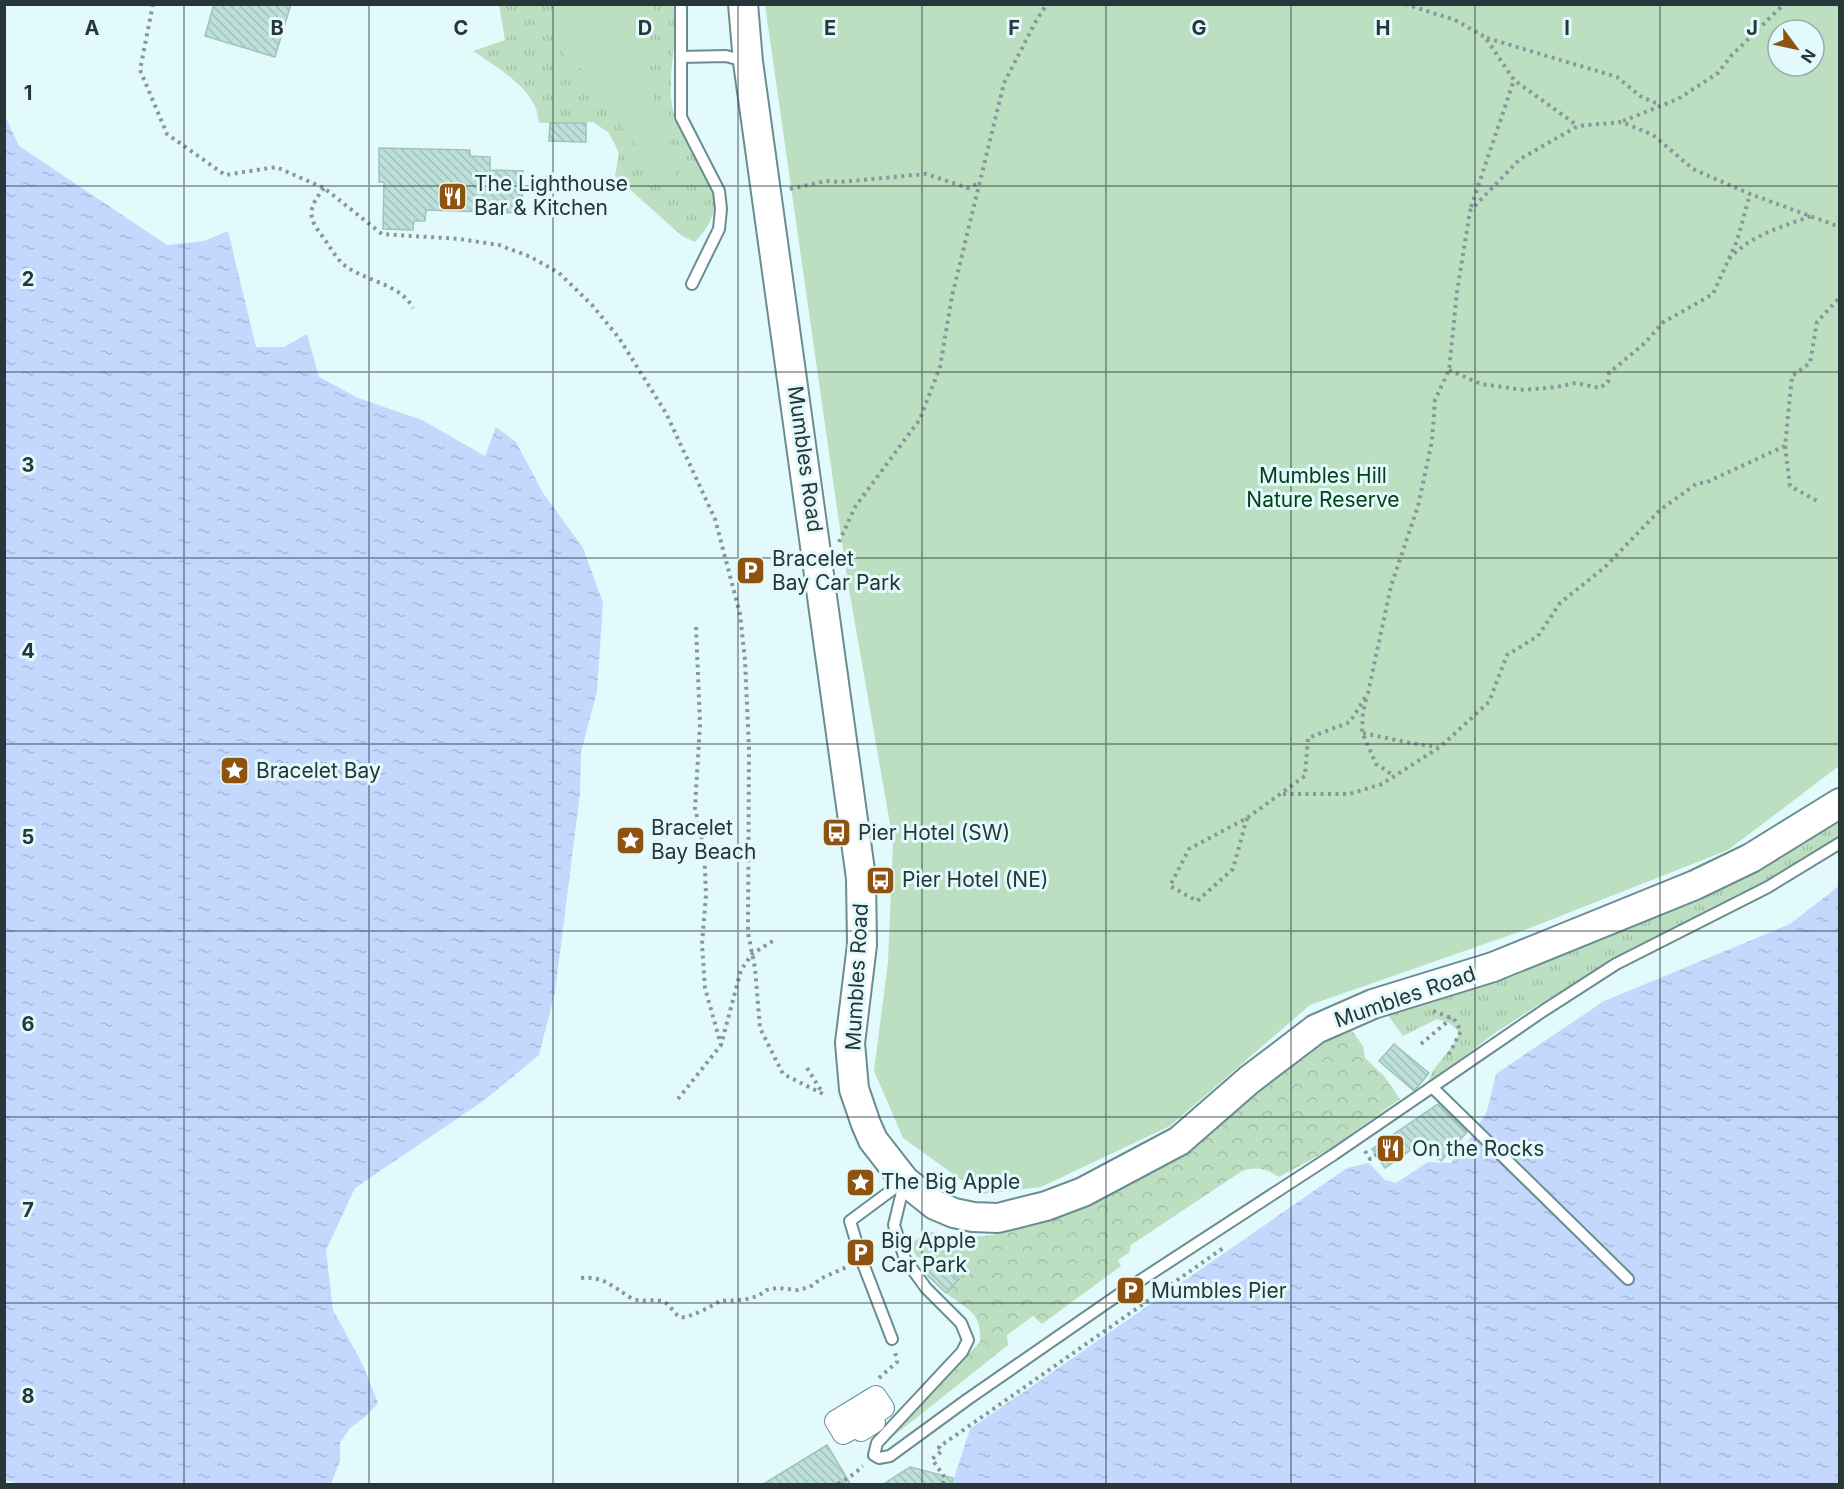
<svg xmlns="http://www.w3.org/2000/svg" width="1844" height="1489" viewBox="0 0 1844 1489" font-family="Inter,sans-serif">
<style>
.grass{fill:url(#grass-tufts)}
.forest{fill:url(#forest-crowns)}
.green{fill:#bcdfc1;fill-rule:evenodd}
.water{fill:url(#water-ripples)}
.building{fill:url(#building-back-hatch);stroke:#9fc3ba;stroke-width:1.5}
.lines{fill:none;stroke-linecap:round;stroke-linejoin:round}
.lane-casing{stroke:#6a8d92;stroke-width:14}
.street-casing{stroke:#6a8d92;stroke-width:22}
.secondary-casing{stroke:#6a8d92;stroke-width:32}
.path{stroke:#85989b;stroke-width:4;stroke-dasharray:3 4.5;stroke-linecap:butt}
.lane{stroke:#fff;stroke-width:10}
.street{stroke:#fff;stroke-width:20}
.secondary{stroke:#fff;stroke-width:28}
.grid{fill:none;stroke:#273638;stroke-width:1.5;stroke-opacity:0.55}
.labels{text-anchor:middle;stroke-width:6;stroke-linejoin:round;paint-order:stroke}
.poi-label{font-size:21px;fill:#273638;stroke:#e3fafd;text-anchor:start}
.street-label{font-size:21px;fill:#273638;stroke:#e3fafd}
.park-label{font-size:21px;fill:#06401a;stroke:#e3fafd}
.grid-label{font-size:20px;text-anchor:middle;font-weight:bold;fill:#273638;stroke:#e3fafd;stroke-width:6;stroke-linejoin:round;paint-order:stroke}
</style>
<defs>
<pattern id="grass-tufts" width="24" height="20" patternUnits="userSpaceOnUse" patternTransform="scale(1.5)"><rect width="24" height="20" fill="#bcdfc1"/><path d="M3 7l-1-3M5 7V3M7 7l1-3M15 17l-1-3M17 17v-4M19 17l1-3" fill="none" stroke="#a2c0a7"/></pattern>
<pattern id="forest-crowns" width="20" height="18" patternUnits="userSpaceOnUse" patternTransform="scale(1.5)"><rect width="20" height="18" fill="#bcdfc1"/><path d="M2 6a3 3 0 1 1 6 0M12 15a3 3 0 1 1 6 0" fill="none" stroke="#a2c0a7"/></pattern>
<pattern id="water-ripples" width="26" height="14" patternUnits="userSpaceOnUse" patternTransform="scale(1.5)"><rect width="26" height="14" fill="#c4d7fc"/><path d="M2 4q2-2 4 0t4 0M15 11q2-2 4 0t4 0" fill="none" stroke="#a8b9d9"/></pattern>
<pattern id="building-back-hatch" width="6" height="6" patternUnits="userSpaceOnUse" patternTransform="scale(1.5)"><rect width="6" height="6" fill="#bde1d8"/><path d="M-1 5l2 2M0 0l6 6M5-1l2 2" fill="none" stroke="#a2c2ba"/></pattern>
</defs>
<rect width="100%" height="100%" fill="#e3fafd"/>
<g class="grass">
<path d="M499,5h175c5,33 -7,67 -2,101 8,51 75,82 23,136l-13,-6 -67,-60 4,-23 -10,-20 -16,-11 -54,1c-1,-6 -2,-14 -5,-19 -13,-23 -40,-39 -61,-53l32,-11z"/>
<path d="M1839,818v20l-108,63 -141,73 -52,31 -43,28 -67,51c4,-20 25,-32 31,-52l-10,-9 -12,-4 -34,17 -16,-22 35,-14 90,-23 105,-48z"/>
</g>
<path class="forest" d="M1343,1024l10,8 10,14 2,12 19,18 16,23 -73,52 -48,26c-13,-8 -21,-11 -37,-6l-111,74 -2,8 -11,7 3,6 -79,58 -9,-8 -26,19 1,10 -117,93 89,-96c2,-31 -13,-32 -34,-49l13,-14 -23,-22 -6,6 -14,-7 -6,-12 19,-13c41,13 85,3 123,-16z"/>
<g class="green">
<polygon points="594,5 654,5 646,51 647,72 656,108 672,149 678,184 664,190 644,152 623,129 616,108 588,72 573,65 558,48 560,19 576,6 589,6"/>
<path d="M765,5h1074v761l-111,84 -198,78 -220,77 -140,121 -129,61 -60,7 -78,-56 -29,-67 14,-109 5,-121 -46,-263zM1778,30h36v36h-36z"/>
</g>
<g class="water">
<polygon points="4,114 19,146 167,245 204,241 228,231 256,347 284,347 307,334 319,377 358,398 422,420 485,456 496,427 516,442 543,493 583,548 603,603 597,691 581,752 580,793 555,992 539,1055 486,1099 355,1188 326,1250 333,1310 363,1365 378,1403 366,1416 350,1428 340,1443 340,1461 331,1484 20,1484 5,1480"/>
<polygon points="1839,886 1839,1484 952,1484 970,1429 1347,1168 1369,1163 1385,1180 1396,1183 1428,1162 1451,1163 1473,1135 1487,1111 1496,1074 1604,1001 1790,924"/>
</g>
<g class="building">
<polygon points="214,4 291,4 275,57 205,36"/>
<polygon points="550,123 586,123 586,142 549,141"/>
<polygon points="379,148 470,150 470,156 490,157 490,170 523,171 522,213 426,210 425,221 414,221 413,230 383,229 384,182 379,182"/>
<polygon points="1394,1044 1429,1073 1414,1091 1379,1061"/>
<polygon points="1438,1104 1467,1132 1441,1161 1421,1143 1385,1168 1372,1149"/>
<polygon points="936,1257 959,1279 946,1293 923,1271"/>
<polygon points="827,1445 851,1485 762,1485"/>
<polygon points="910,1467 953,1478 952,1485 882,1485"/>
</g>
<g class="lines">
<defs>
<g id="lane">
<polyline points="681,4 681,117 719,191 721,209 719,229 692,284"/>
<polyline points="681,57 726,56 748,62"/>
<polyline points="1432,1087 1628,1279"/>
<polyline points="904,1184 894,1225 905,1259 926,1288 961,1323 968,1340 962,1352 877,1443 874,1455 879,1458 890,1456 968,1399 1121,1293 1333,1155 1543,1011 1616,964 1768,887 1840,843"/>
<polyline points="892,1339 862,1261 850,1221 904,1181"/>
</g>
<polygon id="street" points="876,1396 884,1408 871,1416 875,1422 861,1431 858,1426 843,1434 835,1421"/>
<polyline id="secondary" points="743,4 748,62 861,878 862,945 850,1043 854,1089 866,1124 873,1140 905,1181 935,1205 954,1213 973,1217 998,1218 1046,1206 1083,1192 1179,1141 1249,1080 1316,1029 1373,1004 1493,967 1695,885 1751,858 1840,803"/>
</defs>
<use href="#lane" class="lane-casing"/>
<use href="#street" class="street-casing"/>
<use href="#secondary" class="secondary-casing"/>
<g class="path">
<polyline points="153,4 140,70 167,134 225,175 276,167 324,188 382,234 460,239 499,245 531,257 559,273 592,305 619,338 666,413 715,519 740,614 745,660 749,749 748,933 755,968 760,1028 783,1074 823,1094"/>
<polyline points="1405,4 1455,20 1485,37 1514,80 1578,126"/>
<polyline points="1487,38 1617,77 1640,96 1660,105"/>
<polyline points="1623,121 1678,99 1718,73 1731,56 1784,4"/>
<path d="M324,188c-16,20 -17,29 -1,49 6,8 12,20 20,27 20,17 57,19 70,44"/>
<polyline points="790,189 826,181 840,182 926,174 968,188 979,183"/>
<polyline points="1471,207 1514,80"/>
<path d="M1729,259c21,-24 53,-32 82,-43"/>
<polyline points="1449,370 1481,384 1524,390 1556,387 1576,383 1600,388 1608,382 1609,373 1646,342 1662,323 1713,294 1737,241 1750,194"/>
<polyline points="1785,446 1790,486 1819,502"/>
<polyline points="839,542 855,507 920,419 940,367 952,296 1004,83 1036,21 1047,4"/>
<polyline points="696,627 700,724 695,808 704,847 706,895 702,944 705,988 721,1045"/>
<polyline points="1366,699 1363,713 1362,732 1376,764 1393,775"/>
<polyline points="1363,733 1410,743 1438,747"/>
<polyline points="1283,794 1349,794 1382,784 1440,747 1489,702 1507,655 1538,636 1560,603 1605,567 1660,510 1696,484 1707,482 1785,446 1792,376 1810,363 1817,322 1840,297"/>
<polyline points="1247,818 1233,869 1197,901 1170,886 1189,849 1247,818 1305,776 1308,738 1350,722 1368,693 1391,586 1418,506 1432,441 1435,400 1449,370 1457,292 1470,211 1520,159 1578,126 1622,122 1653,135 1693,169 1750,194 1840,227"/>
<polyline points="1433,1011 1454,1019 1461,1031 1448,1056"/>
<polyline points="1421,1044 1447,1022 1450,1017"/>
<polyline points="807,1068 822,1092"/>
<polyline points="678,1099 721,1045 741,970 752,954 776,939"/>
<polyline points="1365,1151 1370,1159 1376,1155"/>
<path d="M581,1278c23,-2 32,9 50,20 9,5 23,0 33,4 7,3 10,13 17,15 6,2 34,-12 38,-16l24,-1 15,-4 9,-6 10,-2 21,2 12,-3 12,-9 25,-11"/>
<polyline points="879,1378 897,1362 895,1352"/>
<polyline points="838,1484 854,1474 863,1466"/>
<polyline points="943,1484 945,1478 932,1459 942,1451 939,1447 1226,1246"/>
</g>
<use href="#lane" class="lane"/>
<use href="#street" class="street"/>
<use href="#secondary" class="secondary"/>
</g>
<path class="grid" d="M184,4v1480M369,4v1480M553,4v1480M738,4v1480M922,4v1480M1106,4v1480M1291,4v1480M1475,4v1480M1660,4v1480M4,186h1836M4,372h1836M4,558h1836M4,744h1836M4,931h1836M4,1117h1836M4,1303h1836"/>
<defs>
<symbol id="restaurant-square" viewBox="-11 -11 22 22"><rect x="-9" y="-9" width="18" height="18" rx="4" fill="#8d530f" stroke="#e3fafd"/><path d="M-5-6h1v4h1v-4h1v4h1v-4h1v5L-1.5 .5V6h-2V.5L-5-1ZM5-6V6H3V1.5H1.5Q1.5-4 5-6Z" fill="#fff"/></symbol>
<symbol id="parking-square" viewBox="-11 -11 22 22"><rect x="-9" y="-9" width="18" height="18" rx="4" fill="#8d530f" stroke="#e3fafd"/><path d="M-3.5-5.5H1a3.5 3.5 0 0 1 0 7H-1V5.5H-3.5ZM-1-3.4V-.6H.8a1.4 1.4 0 0 0 0-2.8Z" fill="#fff"/></symbol>
<symbol id="sight-square" viewBox="-11 -11 22 22"><rect x="-9" y="-9" width="18" height="18" rx="4" fill="#8d530f" stroke="#e3fafd"/><path d="M0-6L1.8-2.2L6-1.7L2.9 1.2L3.7 5.4L0 3.3L-3.7 5.4L-2.9 1.2L-6-1.7L-1.8-2.2Z" fill="#fff"/></symbol>
<symbol id="bus-square" viewBox="-11 -11 22 22"><rect x="-9" y="-9" width="18" height="18" rx="4" fill="#8d530f" stroke="#e3fafd"/><path d="M-5-6H5V4H4V6H2V4H-2V6H-4V4H-5ZM-3.5-4V0h7V-4ZM-3.5 1.2v1.5H-2V1.2ZM2 1.2v1.5H3.5V1.2Z" fill="#fff"/></symbol>
</defs>
<g fill-rule="evenodd">
<use href="#restaurant-square" x="436" y="180" width="33" height="33"/>
<use href="#parking-square" x="734" y="554" width="33" height="33"/>
<use href="#sight-square" x="218" y="754" width="33" height="33"/>
<use href="#bus-square" x="820" y="816" width="33" height="33"/>
<use href="#sight-square" x="614" y="824" width="33" height="33"/>
<use href="#bus-square" x="864" y="864" width="33" height="33"/>
<use href="#restaurant-square" x="1374" y="1132" width="33" height="33"/>
<use href="#sight-square" x="844" y="1166" width="33" height="33"/>
<use href="#parking-square" x="844" y="1236" width="33" height="33"/>
<use href="#parking-square" x="1114" y="1274" width="33" height="33"/>
</g>
<g class="labels">
<g class="poi-label">
<text x="474" y="191">The Lighthouse<tspan x="474" dy="24">Bar &amp; Kitchen</tspan></text>
<text x="772" y="566">Bracelet<tspan x="772" dy="24">Bay Car Park</tspan></text>
<text x="256" y="778">Bracelet Bay</text>
<text x="651" y="835">Bracelet<tspan x="651" dy="24">Bay Beach</tspan></text>
<text x="858" y="840">Pier Hotel (SW)</text>
<text x="902" y="887">Pier Hotel (NE)</text>
<text x="1412" y="1156">On the Rocks</text>
<text x="881" y="1189">The Big Apple</text>
<text x="881" y="1248">Big Apple<tspan x="881" dy="24">Car Park</tspan></text>
<text x="1151" y="1298">Mumbles Pier</text>
</g>
<g class="street-label">
<text transform="translate(805 459) rotate(82)" y="7">Mumbles Road</text>
<text transform="translate(857 977) rotate(-87)" y="7">Mumbles Road</text>
<text transform="translate(1405 997) rotate(-19)" y="7">Mumbles Road</text>
</g>
<g class="park-label">
<text x="1323" y="483">Mumbles Hill<tspan x="1323" dy="24">Nature Reserve</tspan></text>
</g>
</g>
<g class="grid-label">
<text x="92" y="35">A</text>
<text x="277" y="35">B</text>
<text x="461" y="35">C</text>
<text x="645" y="35">D</text>
<text x="830" y="35">E</text>
<text x="1014" y="35">F</text>
<text x="1199" y="35">G</text>
<text x="1383" y="35">H</text>
<text x="1567" y="35">I</text>
<text x="1752" y="35">J</text>
<text x="28" y="100">1</text>
<text x="28" y="286">2</text>
<text x="28" y="472">3</text>
<text x="28" y="658">4</text>
<text x="28" y="844">5</text>
<text x="28" y="1031">6</text>
<text x="28" y="1217">7</text>
<text x="28" y="1403">8</text>
</g>
<rect width="1844" height="1489" fill="none" stroke="#273638" stroke-width="12"/>
<g transform="translate(1796 48) rotate(123)"><circle r="28" fill="#e3fafd" stroke="#98acae" stroke-width="1.5"/>
<path d="M0-4.5L10 22L0 15L-10 22Z" fill="#8d530f"/>
<text y="-9" font-size="16" font-weight="bold" text-anchor="middle" fill="#273638">N</text>
</g>
</svg>
